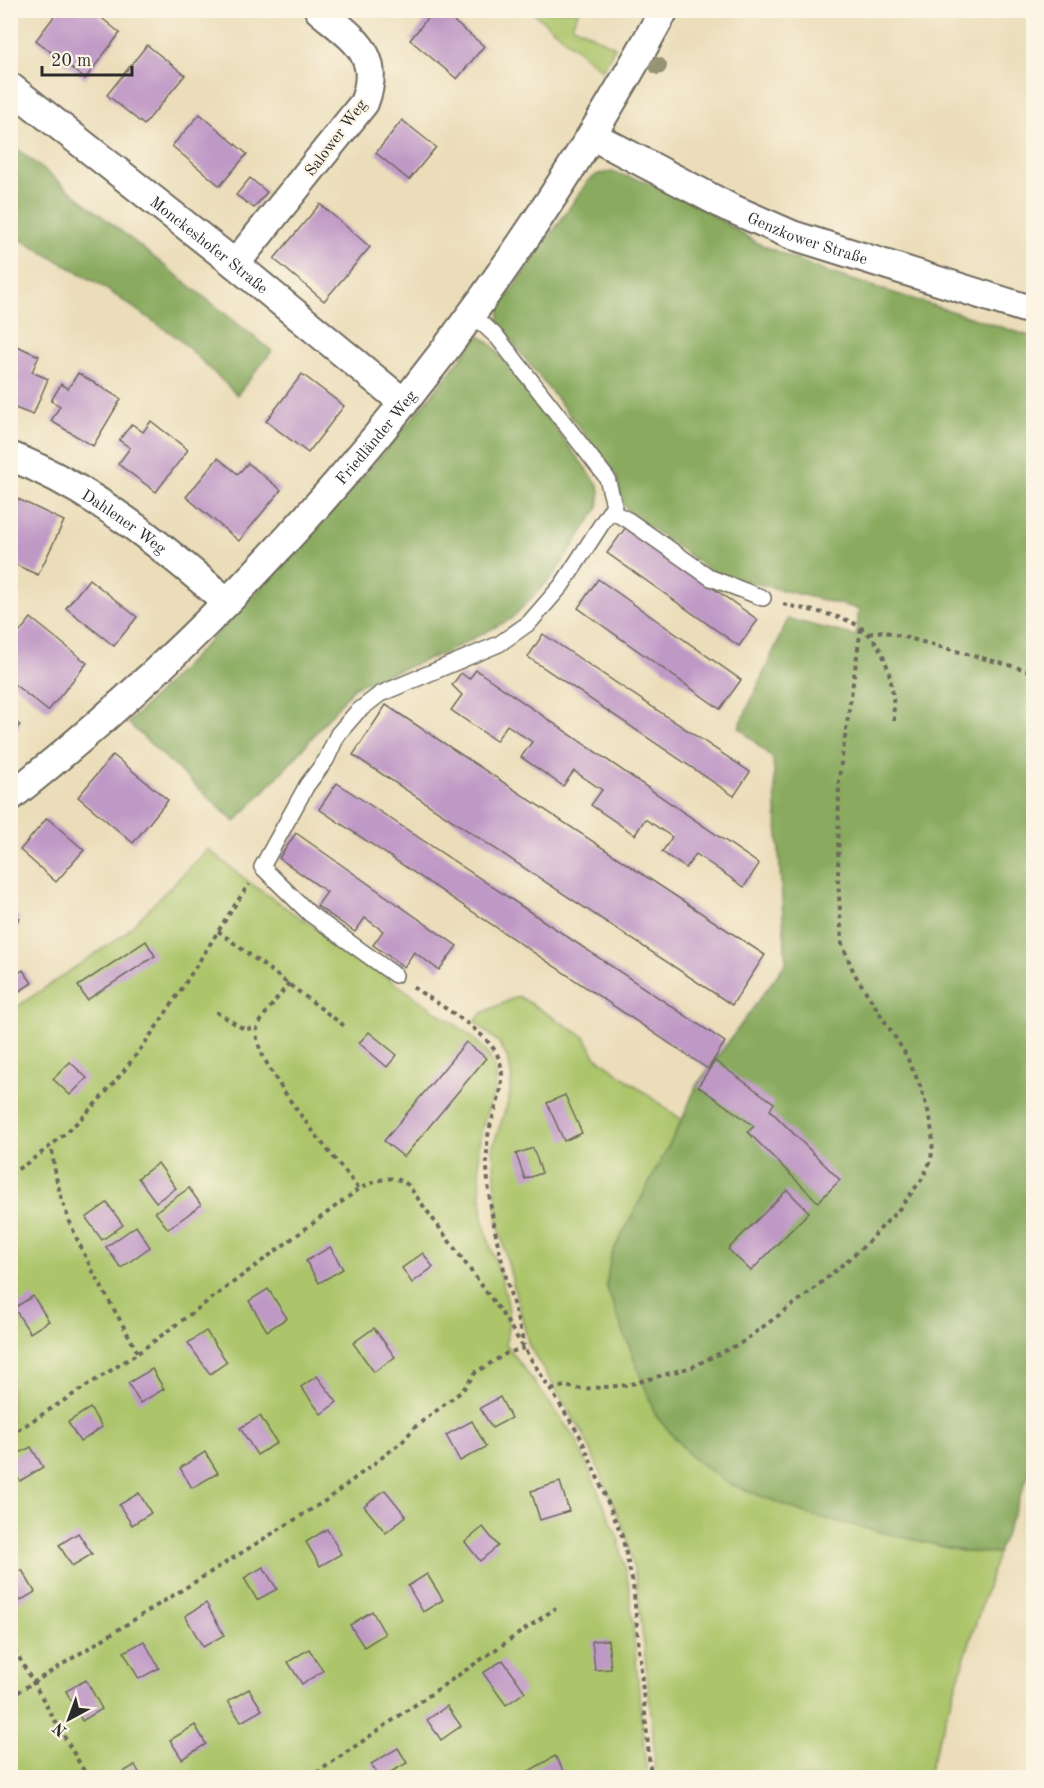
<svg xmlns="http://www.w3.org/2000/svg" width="1044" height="1788" viewBox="0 0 1044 1788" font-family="'Old Standard TT',serif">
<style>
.green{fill:#acc56b;stroke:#6c784b;stroke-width:1.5}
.forest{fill:#89aa5f;stroke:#5a6a45;stroke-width:1.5}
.building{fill:#bf99c6}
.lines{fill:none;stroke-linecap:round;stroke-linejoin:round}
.service-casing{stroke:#6e695d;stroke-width:18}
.minor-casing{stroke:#6e695d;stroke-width:32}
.path{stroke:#6e695d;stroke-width:4;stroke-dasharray:4.5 4.5;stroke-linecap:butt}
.service{stroke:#fff;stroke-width:15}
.minor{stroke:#fff;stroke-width:28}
.tree{fill:#979475}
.labels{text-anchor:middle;stroke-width:4.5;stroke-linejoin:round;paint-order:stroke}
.street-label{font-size:16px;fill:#2b2b2b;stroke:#fcf5e5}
</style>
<rect width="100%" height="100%" fill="#fcf5e5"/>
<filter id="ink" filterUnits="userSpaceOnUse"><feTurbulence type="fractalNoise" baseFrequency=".0167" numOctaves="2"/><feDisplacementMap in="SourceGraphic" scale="12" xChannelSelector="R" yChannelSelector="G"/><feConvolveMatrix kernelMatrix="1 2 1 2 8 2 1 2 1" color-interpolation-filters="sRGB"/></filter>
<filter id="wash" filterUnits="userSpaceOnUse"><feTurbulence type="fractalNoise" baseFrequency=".008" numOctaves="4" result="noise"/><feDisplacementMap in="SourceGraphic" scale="24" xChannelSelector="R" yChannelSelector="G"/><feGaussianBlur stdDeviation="1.35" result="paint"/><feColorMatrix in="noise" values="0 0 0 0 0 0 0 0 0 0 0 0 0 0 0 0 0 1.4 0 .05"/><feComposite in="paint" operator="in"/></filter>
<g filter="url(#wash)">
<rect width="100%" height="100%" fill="#ebddb9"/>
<g class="green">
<polygon points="531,11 579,11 572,25 615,47 602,70"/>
<path d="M208,849l42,34 219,151c52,46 14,61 10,112 -1,21 2,56 5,77 6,30 22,59 25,89 1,10 -2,21 -3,32l70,95 42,99 11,48 18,191 -636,1v-767l113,-77z"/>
<polygon points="518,996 585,1037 595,1056 682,1120 611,1256 606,1286 809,1514 965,1552 998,1553 927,1777 655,1777 653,1730 637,1584 626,1534 584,1435 529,1346 498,1224 493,1146 509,1099 512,1077 508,1059 499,1043 475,1022 482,1013"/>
</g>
<g class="forest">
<polygon points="10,143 272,351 237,395 178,338 97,283 11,234"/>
<polygon points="612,172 646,182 691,202 757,243 821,270 1033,337 1034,1461 998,1553 966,1552 810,1515 730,1484 691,1457 656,1416 606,1286 611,1256 682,1120 696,1086 786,963 773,759 739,727 788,619 856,636 859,609 714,573 630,513 623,504 616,474 505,333 499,320 500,307 588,181 598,174"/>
<path d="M479,335l13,10 105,138 3,8 -2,17 -44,67 -43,44 -64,33 -93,35 -60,72 -59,63 -107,-99c124,-124 245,-249 351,-388z"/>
</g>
<g id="blocks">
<g class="building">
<polygon points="59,10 92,10 120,33 85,79 36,40"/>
<polygon points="434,10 440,10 484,46 457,79 410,40"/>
<polygon points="147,45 185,75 144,125 107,95"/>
<polygon points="200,114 247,154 220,186 172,146"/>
<polygon points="402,120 436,147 409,180 376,153"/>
<polygon points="250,178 267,192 254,208 236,195"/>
<polygon points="320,204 370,247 324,301 274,259"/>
<polygon points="10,343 39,356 32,372 48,379 33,415 10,406"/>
<polygon points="78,373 121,399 93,446 51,421 60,406 51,401 61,384 68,389"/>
<polygon points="302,374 344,406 308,453 266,421"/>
<polygon points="151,421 188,450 156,492 118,464 130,448 119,440 132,424 143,432"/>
<polygon points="218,458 238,474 248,463 281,490 239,541 186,497"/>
<polygon points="18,499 64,521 38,575 10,562 10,515"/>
<polygon points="626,527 758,620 739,646 607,553"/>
<polygon points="89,579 137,617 114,646 66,608"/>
<polygon points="598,579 741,680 720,709 578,608"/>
<polygon points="31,618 87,663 48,711 10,681 10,644"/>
<polygon points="543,634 750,772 734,796 528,657"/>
<polygon points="476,670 759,864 744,887 696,854 686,868 662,852 672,837 645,819 635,835 591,805 602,790 574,771 563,786 521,757 532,742 507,725 496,741 451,710 462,695 452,685 461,673 469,679"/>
<polygon points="386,705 765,955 732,1005 353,755"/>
<polygon points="10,717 20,725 10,737"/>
<polygon points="113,755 168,800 133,843 78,797"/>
<polygon points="337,783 725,1042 708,1069 319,809"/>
<polygon points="47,818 84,850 56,882 20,850"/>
<polygon points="296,833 457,946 439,970 414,952 404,967 373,945 383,931 365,918 355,932 317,906 327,892 279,858"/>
<polygon points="10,911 20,918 10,931"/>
<polygon points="146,941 155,956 87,1000 78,986"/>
<polygon points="23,970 32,983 12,996 10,978"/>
<polygon points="369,1032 397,1055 387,1067 359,1043"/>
<polygon points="466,1042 486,1058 404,1157 384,1141"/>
<polygon points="715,1061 774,1103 770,1110 840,1180 818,1202 748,1132 754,1126 698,1086"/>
<polygon points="70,1062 87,1078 70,1095 53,1079"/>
<polygon points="565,1095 582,1133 564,1141 547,1103"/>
<polygon points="533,1148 542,1173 525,1179 516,1154"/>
<polygon points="158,1163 176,1188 156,1202 138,1178"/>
<polygon points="189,1188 201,1205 168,1229 155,1212"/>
<polygon points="787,1190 809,1212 751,1271 728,1249"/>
<polygon points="107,1203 123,1225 102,1240 86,1218"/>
<polygon points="136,1226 150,1247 121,1268 106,1247"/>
<polygon points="330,1247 343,1269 319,1283 306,1261"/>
<polygon points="423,1253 433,1267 412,1283 402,1268"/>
<polygon points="268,1289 287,1318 267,1331 249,1301"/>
<polygon points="33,1296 49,1321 30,1333 14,1308"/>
<polygon points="374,1328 395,1357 374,1372 353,1343"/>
<polygon points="206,1331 227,1362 210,1374 188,1343"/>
<polygon points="152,1369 164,1389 140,1403 128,1383"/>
<polygon points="317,1376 337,1402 321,1414 301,1387"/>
<polygon points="500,1397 511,1418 492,1428 480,1408"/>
<polygon points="90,1408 102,1427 80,1442 68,1422"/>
<polygon points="260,1416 277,1443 257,1455 240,1428"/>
<polygon points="472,1421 486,1447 460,1461 446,1435"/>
<polygon points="31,1447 43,1467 20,1481 10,1465 10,1458"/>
<polygon points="205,1452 218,1473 192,1488 180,1468"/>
<polygon points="560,1482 569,1511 540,1520 531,1491"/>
<polygon points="385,1490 406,1516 386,1533 364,1506"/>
<polygon points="139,1493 151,1513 132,1525 119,1505"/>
<polygon points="483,1527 498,1546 480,1561 465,1542"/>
<polygon points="327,1529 341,1554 320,1566 306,1542"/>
<polygon points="78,1533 92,1554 72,1566 59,1545"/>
<polygon points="263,1567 277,1589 257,1600 244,1578"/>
<polygon points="22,1570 35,1592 13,1605 10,1600 10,1576"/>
<polygon points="427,1574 443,1600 423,1612 408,1586"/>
<polygon points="206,1603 224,1635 203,1647 185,1616"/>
<polygon points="372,1611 385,1634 364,1647 350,1625"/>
<polygon points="608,1640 611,1669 595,1670 592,1641"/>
<polygon points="144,1641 159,1668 139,1679 124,1652"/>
<polygon points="309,1649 323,1671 302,1684 288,1662"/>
<polygon points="503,1660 525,1692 506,1705 483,1673"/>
<polygon points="86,1680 102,1709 82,1721 66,1691"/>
<polygon points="249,1689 262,1710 241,1722 228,1701"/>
<polygon points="447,1706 461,1726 441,1740 427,1720"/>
<polygon points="195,1725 206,1744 182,1759 170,1740"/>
<polygon points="398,1748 407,1763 380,1778 371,1764"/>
<polygon points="555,1756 565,1773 557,1778 533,1778 529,1771"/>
<polygon points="135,1765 142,1778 113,1778"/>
</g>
</g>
</g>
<g filter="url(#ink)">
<use href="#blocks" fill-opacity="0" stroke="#6e695d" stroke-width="1.5"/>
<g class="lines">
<defs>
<g id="service">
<polyline points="612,512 628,520 711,578 763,598"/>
<polyline points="395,975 310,914 262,867 307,785 326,760 338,734 357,712 380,694 499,644 529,623 562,585 614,505 607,478 498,338 472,314"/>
</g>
<g id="minor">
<path id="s1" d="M10,87l225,177 169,139"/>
<path id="s2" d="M593,136l135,71 64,28 242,76"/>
<path d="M235,264l129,-161c19,-49 -11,-64 -45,-93"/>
<path id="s3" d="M10,456c82,32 151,89 217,146"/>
<path id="s4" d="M10,797c269,-213 490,-486 654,-787"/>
</g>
</defs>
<use href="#service" class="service-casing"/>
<use href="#minor" class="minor-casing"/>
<g class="path">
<path d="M783,604c22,6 51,9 72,20 35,19 39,65 39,100"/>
<polyline points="869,634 882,631 1034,672"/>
<polyline points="218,931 347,1028"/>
<path d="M289,983c-8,11 -28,34 -32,46 -8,30 81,133 102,160"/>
<path d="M413,987c24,17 77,45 86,72 11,32 -12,58 -12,89 -2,67 21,133 37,197"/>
<polyline points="216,1012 244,1029 257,1028"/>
<path d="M10,1174c112,-67 169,-187 239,-290"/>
<path d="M138,1353l221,-164c17,-8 33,-17 49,-4l91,124 81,127 42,100 11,48 18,194"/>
<polyline points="551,1390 564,1386 582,1389 628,1385 692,1367 741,1343 809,1293 862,1248 900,1208 922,1179 931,1160 933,1142 930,1117 919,1083 905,1053 854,973 842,944 838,879 839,778 861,628"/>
<path d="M10,1435l128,-82c-34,-65 -82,-132 -86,-207"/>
<polyline points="10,1642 88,1778"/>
<polyline points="10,1697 328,1499 402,1442 415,1427 462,1391 476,1372 507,1353 525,1348"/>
<polyline points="309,1778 556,1608"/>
</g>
<use href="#service" class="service"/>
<use href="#minor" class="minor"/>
</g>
<circle class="tree" cx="658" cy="66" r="9"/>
</g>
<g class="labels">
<g class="street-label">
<text transform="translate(335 137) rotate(-53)" y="6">Salower Weg</text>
<text dy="6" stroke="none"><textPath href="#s2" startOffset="238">Genzkower Straße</textPath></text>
<text dy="6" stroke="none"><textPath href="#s1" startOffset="254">Monckeshofer Straße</textPath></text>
<text dy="6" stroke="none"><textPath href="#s4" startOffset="514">Friedländer Weg</textPath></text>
<text dy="6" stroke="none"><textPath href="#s3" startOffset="132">Dahlener Weg</textPath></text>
</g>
</g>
<rect width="1044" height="1788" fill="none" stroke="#fcf5e5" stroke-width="36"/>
<g transform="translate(69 1719) rotate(221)" stroke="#fcf5e5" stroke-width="4.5" paint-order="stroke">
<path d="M0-4.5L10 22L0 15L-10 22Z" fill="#2b2b2b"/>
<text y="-9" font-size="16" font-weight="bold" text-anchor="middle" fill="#2b2b2b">N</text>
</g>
<path d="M42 66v9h90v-9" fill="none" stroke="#2b2b2b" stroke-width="3"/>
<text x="51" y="66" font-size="18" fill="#2b2b2b" stroke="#fcf5e5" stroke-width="4.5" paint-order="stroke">20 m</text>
</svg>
